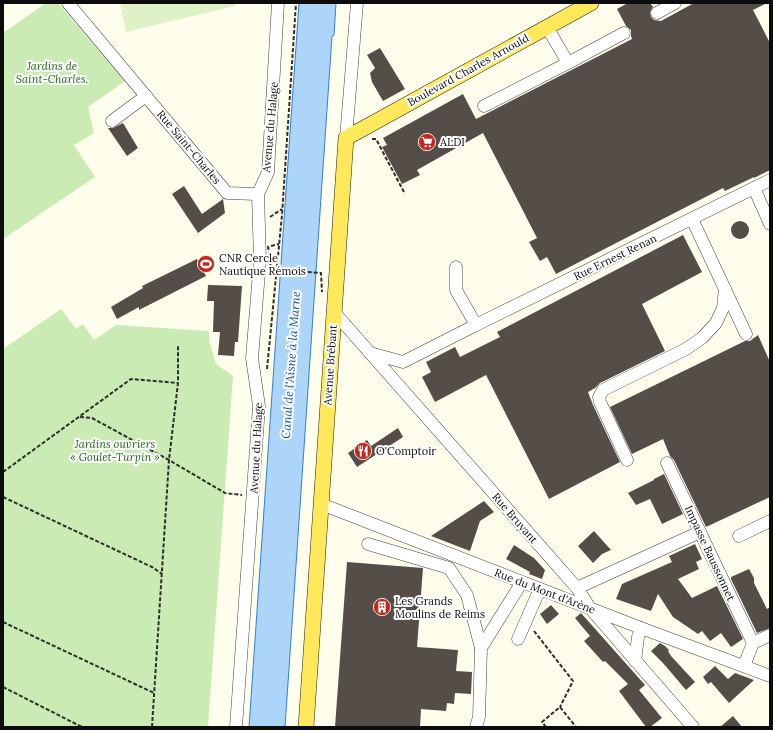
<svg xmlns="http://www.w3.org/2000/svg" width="773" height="730" viewBox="0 0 773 730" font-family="Lora,serif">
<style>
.green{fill:#caebb3}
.pitch{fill:#def2c5}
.water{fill:#add4f9;stroke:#3081d4}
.building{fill:#554e48}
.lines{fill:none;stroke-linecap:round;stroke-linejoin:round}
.minor-casing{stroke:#3f3f3f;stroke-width:13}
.major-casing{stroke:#1d1d1d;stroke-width:16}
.path{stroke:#2e2e2e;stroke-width:2;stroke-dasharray:4 2;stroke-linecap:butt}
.minor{stroke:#fff;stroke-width:12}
.major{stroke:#ffe95b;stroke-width:15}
.path-bridge{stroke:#2e2e2e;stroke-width:2;stroke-dasharray:4 2;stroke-linecap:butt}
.labels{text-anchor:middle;stroke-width:4;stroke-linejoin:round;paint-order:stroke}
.park-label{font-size:11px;font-style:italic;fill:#216619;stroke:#fff}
.street-label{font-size:11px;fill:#0c0c0c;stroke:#fff}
.poi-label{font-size:11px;fill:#0c0c0c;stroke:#fff;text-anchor:start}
.water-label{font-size:12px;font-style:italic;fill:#0f53a3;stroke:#fff}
</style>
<rect width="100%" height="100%" fill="#fffdeb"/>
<g class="green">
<polygon points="46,3 58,3 125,81 88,107 94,133 74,145 95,177 3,239 3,33"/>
<polygon points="61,309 76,329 83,324 94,340 116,325 209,331 209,340 216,364 233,376 208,727 3,727 3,349"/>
</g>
<polygon class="pitch" points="120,3 234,3 235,6 126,32"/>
<polygon class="water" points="299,3 336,3 334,35 332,36 285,727 249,727"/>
<g class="building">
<polygon points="628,3 650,3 653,7 650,12 651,17 654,20 661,21 694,3 767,3 753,10 770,43 770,170 754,178 754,177 725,191 723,188 556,274 547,257 540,261 529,242 537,238 483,133 417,170 420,175 402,184 382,147 387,145 383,138 463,94 476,119 632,39 631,36 631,30 626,26 617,9"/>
<polygon points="380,48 405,89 383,101 372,82 370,73 375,68 367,55"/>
<polygon points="123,123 138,148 127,156 108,128 113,128"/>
<polygon points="184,186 202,214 223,199 225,213 198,233 172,194"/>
<circle cx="740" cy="230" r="9"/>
<polygon points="683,235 702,272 642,304 665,351 600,383 595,388 588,392 593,405 620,462 549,499 486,375 435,402 422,377 431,372 426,362 455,347 460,357 500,337 497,332"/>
<polygon points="197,259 206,276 139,310 139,307 117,319 111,307 143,288 142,286"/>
<polygon points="208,285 242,286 238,342 235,342 234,356 218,355 220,332 213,332 214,301 207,301"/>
<polygon points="758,335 770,362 770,497 706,527 674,460 670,456 663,439 632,454 610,407 745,341 750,341"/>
<polygon points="398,428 403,437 357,467 348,453 367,440 371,446"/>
<polygon points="664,474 683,514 662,524 650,499 636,505 628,493 654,480 654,479"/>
<polygon points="484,501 494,512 480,521 470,551 431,536"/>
<polygon points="594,531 611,550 602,554 593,563 578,546"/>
<polygon points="695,544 702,559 696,562 699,569 678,579 692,598 717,586 743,639 731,647 721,633 710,641 702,631 698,634 673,617 658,594 651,611 616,599 622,584 672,562 669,556"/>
<polygon points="514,545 534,558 545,570 542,579 529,574 530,572 506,559"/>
<polygon points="347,562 423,568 417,647 458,650 456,671 472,672 471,694 455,693 454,704 447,703 446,711 421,709 420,727 335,727"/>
<polygon points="749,569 754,578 754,583 767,609 770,607 770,628 757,633 731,579 731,577"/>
<polygon points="551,605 559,614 547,624 540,614"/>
<polygon points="581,613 645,685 639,690 662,718 650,727 646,727 619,691 628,684 605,661 603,662 584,641 590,636 575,618"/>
<polygon points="660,643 665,646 669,650 668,651 671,656 695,682 686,690 663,663 651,651"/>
<polygon points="715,666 728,679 735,673 754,680 729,703 711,682 708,684 703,677"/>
<polygon points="733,716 742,727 720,727"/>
</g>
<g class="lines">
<defs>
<g id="minor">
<polyline points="68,3 227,193 258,194"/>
<polyline points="657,13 675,3"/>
<polyline points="568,63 624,33"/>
<polyline points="484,106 568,63 547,27"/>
<polyline points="112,121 146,96"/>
<polyline points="346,138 357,3"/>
<polyline points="754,188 770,224"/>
<polyline points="692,219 746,334"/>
<polyline points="334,312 577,588 590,608 693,727"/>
<polyline points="476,325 770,180"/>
<polyline points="370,353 403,362 476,325 456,290 456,267"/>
<polyline points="627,460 600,402 599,397 603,390 686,349 702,338 716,323 723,308 725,289"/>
<polyline points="667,463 753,643"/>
<polyline points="321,504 641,628 770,676"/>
<polyline points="739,536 770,521"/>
<polyline points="368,544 449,568 467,595 481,648"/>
<polyline points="577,588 700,532"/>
<polyline points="518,639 540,589"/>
<polyline points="635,661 638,637 641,628"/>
<polyline points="744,666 753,643 770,635"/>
<polyline points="236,727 259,406 252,358 260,260 258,194 268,172 278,3"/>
<polyline points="476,727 479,717 481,648 522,582"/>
</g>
<polyline id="major" points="306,727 346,138 591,3"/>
</defs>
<use href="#minor" class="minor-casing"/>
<use href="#major" class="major-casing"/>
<g class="path">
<polyline points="372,139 376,139 405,194"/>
<polyline points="270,217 282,209"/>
<polyline points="271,246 279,244"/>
<polyline points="267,369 282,215 296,3"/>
<polyline points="80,417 92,418 169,460 178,383 178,346"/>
<polyline points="3,472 131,379 178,383"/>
<polyline points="3,497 152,567 162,574"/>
<polyline points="3,622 154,693"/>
<polyline points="534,631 573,681 560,707"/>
<polyline points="3,687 82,727"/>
<polyline points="152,727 169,460 225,493 242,495"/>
<polyline points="546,727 542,722 560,707 576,727"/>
</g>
<use href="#minor" class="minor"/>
<use href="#major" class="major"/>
<polyline class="path-bridge" points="268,246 271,269 321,273 322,292"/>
</g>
<defs>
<symbol id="supermarket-disc" viewBox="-11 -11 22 22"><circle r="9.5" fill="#c3271d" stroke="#fff"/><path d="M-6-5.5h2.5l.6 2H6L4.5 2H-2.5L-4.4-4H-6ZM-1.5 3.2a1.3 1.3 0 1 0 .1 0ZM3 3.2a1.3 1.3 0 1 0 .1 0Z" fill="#fff"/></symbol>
<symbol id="stadium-disc" viewBox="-11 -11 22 22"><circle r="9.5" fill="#c3271d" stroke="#fff"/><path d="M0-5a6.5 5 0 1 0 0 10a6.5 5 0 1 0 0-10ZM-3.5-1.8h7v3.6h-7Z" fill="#fff"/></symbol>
<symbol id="restaurant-disc" viewBox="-11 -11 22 22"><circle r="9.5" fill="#c3271d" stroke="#fff"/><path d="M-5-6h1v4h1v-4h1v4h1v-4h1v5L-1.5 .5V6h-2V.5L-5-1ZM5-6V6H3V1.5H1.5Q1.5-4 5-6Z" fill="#fff"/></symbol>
<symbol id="building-disc" viewBox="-11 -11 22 22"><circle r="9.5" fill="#c3271d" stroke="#fff"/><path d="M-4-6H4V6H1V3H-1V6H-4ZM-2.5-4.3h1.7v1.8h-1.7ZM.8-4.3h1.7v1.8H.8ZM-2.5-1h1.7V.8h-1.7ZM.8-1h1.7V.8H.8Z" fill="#fff"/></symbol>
</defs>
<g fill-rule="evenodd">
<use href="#supermarket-disc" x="417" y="132" width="20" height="20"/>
<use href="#stadium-disc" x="196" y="254" width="20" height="20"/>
<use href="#restaurant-disc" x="353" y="441" width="20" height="20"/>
<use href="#building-disc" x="372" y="597" width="20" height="20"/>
</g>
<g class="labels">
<g class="park-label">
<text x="52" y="70">Jardins de<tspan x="52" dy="13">Saint-Charles.</tspan></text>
<text x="115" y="448">Jardins ouvriers<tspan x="115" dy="13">« Goulet-Turpin »</tspan></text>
</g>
<g class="street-label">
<text transform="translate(468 70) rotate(-29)" y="4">Boulevard Charles Arnould</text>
<text transform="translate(270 127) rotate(-85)" y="4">Avenue du Halage</text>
<text transform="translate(189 147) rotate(50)" y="4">Rue Saint-Charles</text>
<text transform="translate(615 257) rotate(-26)" y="4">Rue Ernest Renan</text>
<text transform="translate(330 365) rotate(-86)" y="4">Avenue Brébant</text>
<text transform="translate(256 448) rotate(-87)" y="4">Avenue du Halage</text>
<text transform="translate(515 518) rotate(49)" y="4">Rue Bruyant</text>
<text transform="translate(710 553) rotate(65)" y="4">Impasse Baussonnet</text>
<text transform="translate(545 591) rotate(21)" y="4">Rue du Mont d'Arène</text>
</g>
<g class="poi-label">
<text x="440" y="146">ALDI</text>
<text x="219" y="262">CNR Cercle<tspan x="219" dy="13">Nautique Rémois</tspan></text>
<text x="376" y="455">O'Comptoir</text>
<text x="395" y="605">Les Grands<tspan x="395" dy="13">Moulins de Reims</tspan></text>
</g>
<g class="water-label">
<text transform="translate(291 365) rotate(-86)" y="4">Canal de l'Aisne à la Marne</text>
</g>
</g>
<rect width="773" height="730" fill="none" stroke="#0c0c0c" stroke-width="8"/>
</svg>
